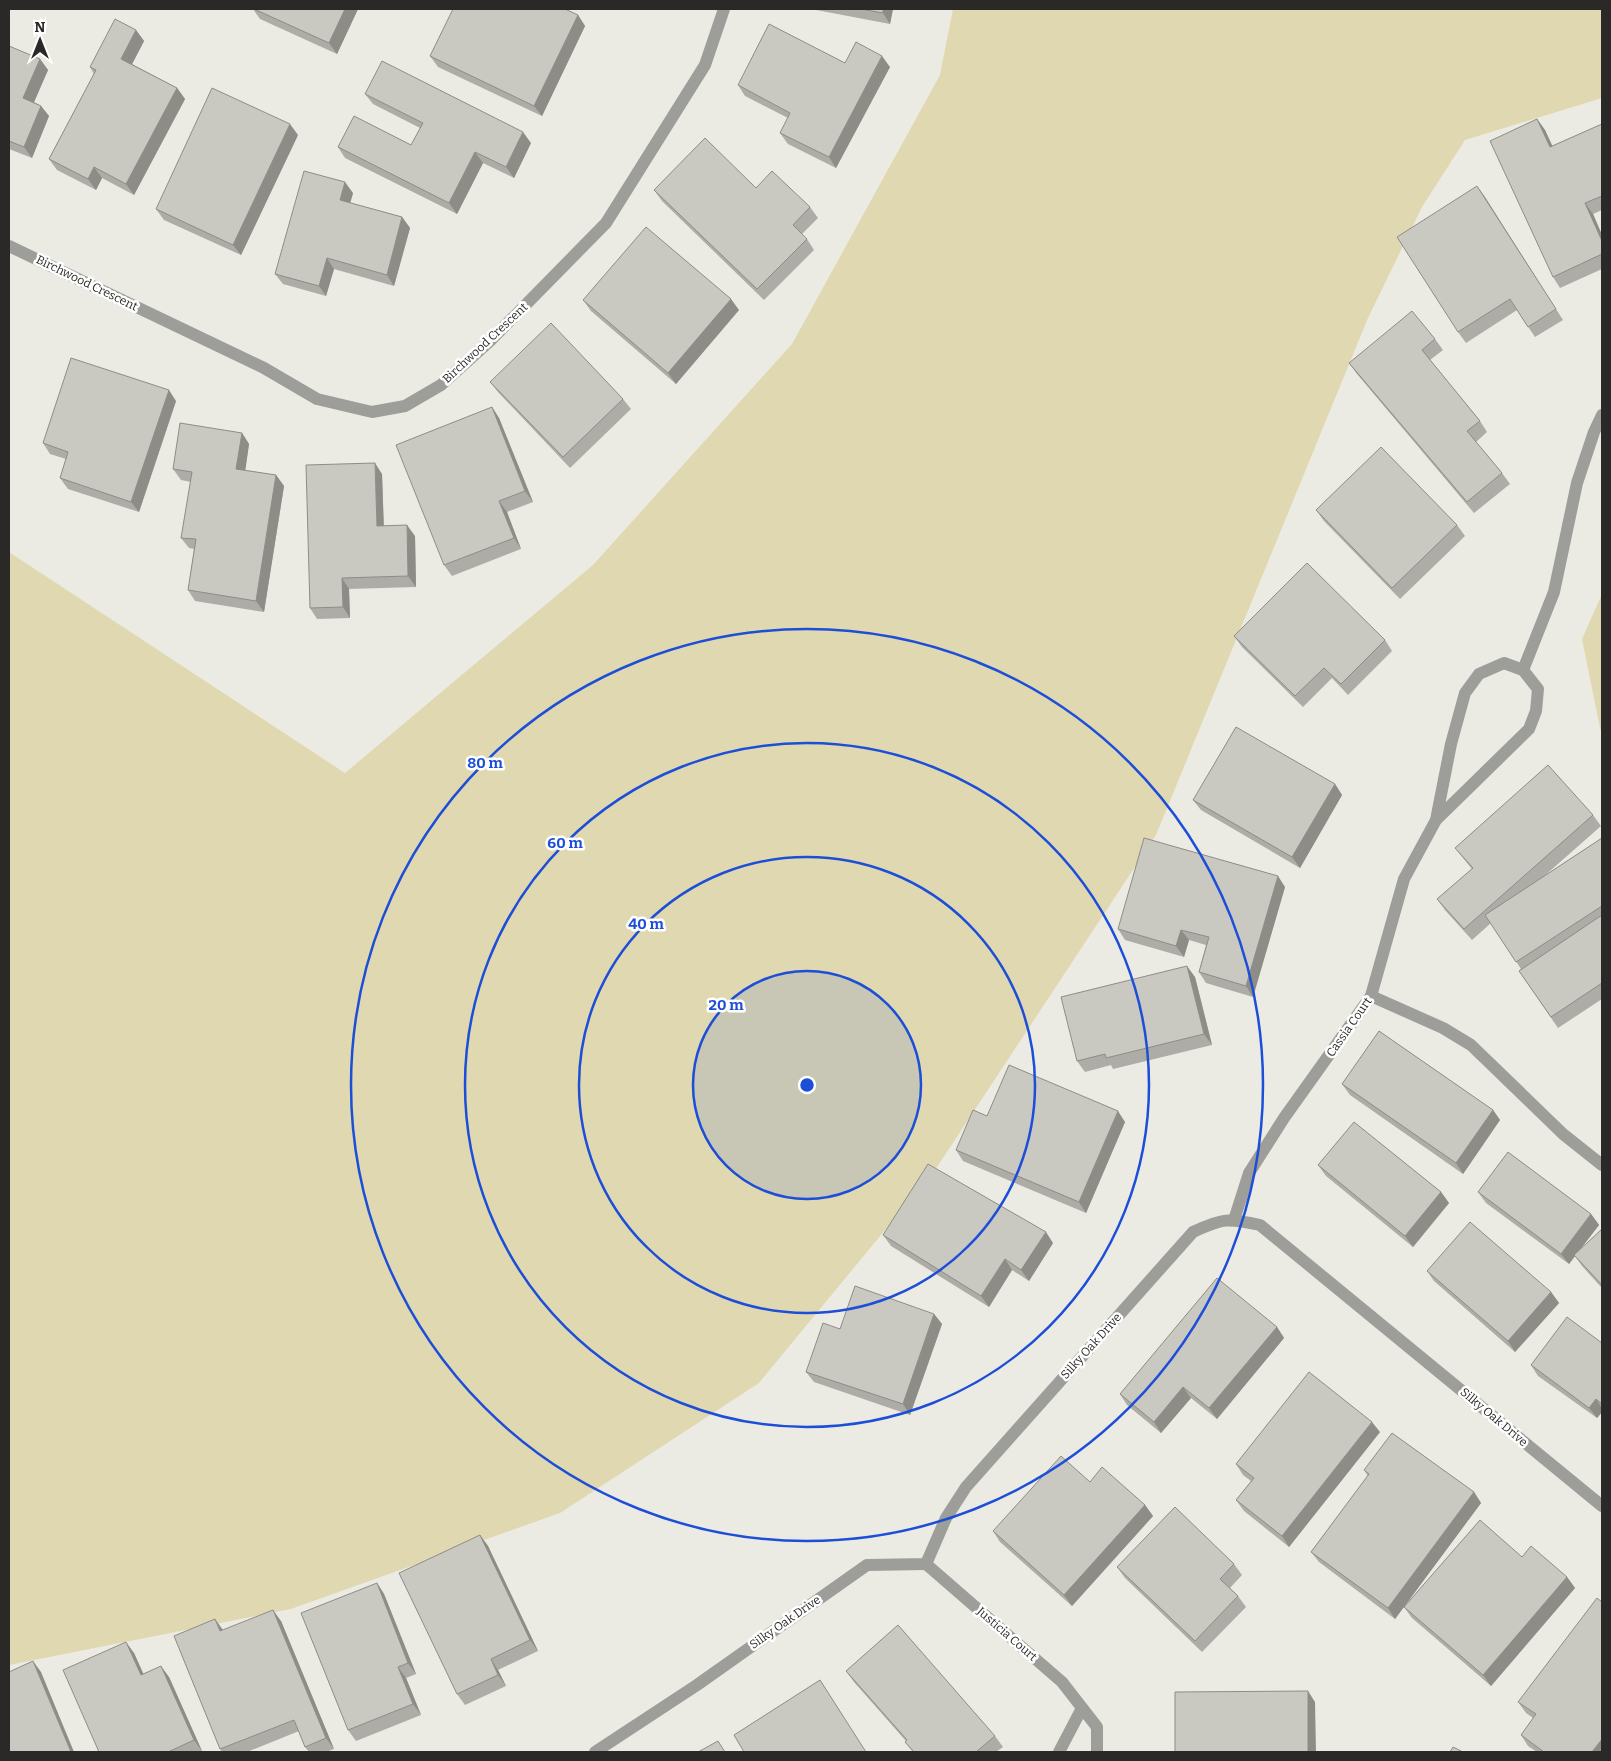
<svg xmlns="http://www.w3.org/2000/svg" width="1611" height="1761" viewBox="0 0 1611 1761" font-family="Bitter,serif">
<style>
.green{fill:#e0d8b0}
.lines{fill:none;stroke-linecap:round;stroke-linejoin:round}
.minor{stroke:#9d9d9a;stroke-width:12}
.wall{fill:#adaca6}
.shaded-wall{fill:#8d8c87}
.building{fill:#c9c8c1;stroke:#8d8c87}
.ring{fill:none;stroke:#1d4ed8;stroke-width:2.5}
.labels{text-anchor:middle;stroke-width:5;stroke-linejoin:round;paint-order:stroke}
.street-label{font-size:12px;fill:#2a2927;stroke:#fff}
.centre{fill:#1d4ed8;stroke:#fff;stroke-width:2.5}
.ring-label{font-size:15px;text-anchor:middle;font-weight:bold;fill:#1d4ed8;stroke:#fff;stroke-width:5;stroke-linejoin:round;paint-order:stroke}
</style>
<rect width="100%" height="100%" fill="#ecebe3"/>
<g class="green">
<polygon points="953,9 1602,9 1602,98 1465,140 1422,207 1368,318 1156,835 937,1167 759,1383 560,1513 291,1609 9,1665 9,552 345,773 593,565 792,344 940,75"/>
<polygon points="1602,594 1602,733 1600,728 1582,639"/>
</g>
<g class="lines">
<g class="minor">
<polyline points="9,246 264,368 317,399 372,412 405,406 441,385 490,341 606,223 705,65 724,9"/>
<polyline points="1523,670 1554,592 1577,483 1594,432 1602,415"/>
<polyline points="1371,996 1443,1028 1471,1045 1563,1134 1602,1165"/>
<polyline points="1234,1220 1249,1173 1284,1118 1371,996 1404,879 1436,820 1451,744 1465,693 1479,674 1504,663 1523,670 1538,689 1536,711 1529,729 1436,820"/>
<polyline points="926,1564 1062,1682 1097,1727 1097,1752"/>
<path d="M595,1752l102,-67 170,-120 59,-1 20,-46 20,-31 227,-255c30,-14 35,-14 67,-7l342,281"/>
<polyline points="1059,1752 1082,1708"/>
</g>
</g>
<g class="wall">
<polygon points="253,9 358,9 337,54 260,19"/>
<polygon points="811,9 893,9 890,24"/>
<polygon points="578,15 585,26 542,116 438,67 430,56"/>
<polygon points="136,30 144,41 132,64 177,88 185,99 134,195 102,178 96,190 57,170 49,159 94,74 90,67"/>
<polygon points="9,46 40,59 48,70 34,102 41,106 49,116 32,158 9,149"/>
<polygon points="845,63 890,67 836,168 788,144 780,133 788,118 745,96 738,85"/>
<polygon points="365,94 531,143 514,178 483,163 457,214 345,158 338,147 411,145 420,128 373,104"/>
<polygon points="1537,119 1545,130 1552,146 1602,124 1602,210 1593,214 1602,235 1602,269 1560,288 1553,277"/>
<polygon points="298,135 241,255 164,220 156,209"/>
<polygon points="1477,186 1563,320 1535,337 1517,310 1466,343 1458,332"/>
<polygon points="756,188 810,207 818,218 802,234 807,239 814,250 764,300 662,201 654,190"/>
<polygon points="353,193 350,203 402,217 410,228 394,286 334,269 326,296 283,284 275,274"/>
<polygon points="583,300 739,310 676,384 591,311"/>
<polygon points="1435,339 1443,350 1430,360 1480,421 1487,432 1476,442 1502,473 1510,484 1474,513 1357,374 1349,363"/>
<polygon points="490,382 623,399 631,409 570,468 498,392"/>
<polygon points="176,401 139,512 68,489 60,478 66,459 50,454 43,443"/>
<polygon points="492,407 499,418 533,502 507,512 521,549 452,576 444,565"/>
<polygon points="242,433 249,444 245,470 276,475 284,486 264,612 195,601 188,590 194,549 189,548 181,538 191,482 181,480 173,469"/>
<polygon points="382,474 384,526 415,536 416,587 349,589 350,618 317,619 310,608"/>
<polygon points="1316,510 1457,525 1465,536 1400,599 1324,521"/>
<polygon points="1234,636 1385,640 1392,651 1348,695 1332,678 1303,707 1242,647"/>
<polygon points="1335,784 1342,795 1300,868 1201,810 1193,800"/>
<polygon points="1593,815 1601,826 1542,878 1602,838 1602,999 1558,1028 1519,971 1521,969 1491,923 1472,940 1445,910 1437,899 1472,869 1463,858 1455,848"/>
<polygon points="1285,887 1253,997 1206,983 1199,972 1206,945 1189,940 1184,957 1125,940 1118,929"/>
<polygon points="1195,977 1212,1045 1113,1069 1111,1065 1085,1072 1077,1061"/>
<polygon points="1342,1084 1493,1110 1500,1120 1463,1174 1350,1095"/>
<polygon points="987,1116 1125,1122 1086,1213 963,1161 956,1150"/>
<polygon points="1318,1165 1441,1192 1449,1203 1413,1247 1326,1176"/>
<polygon points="1478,1192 1591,1214 1599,1225 1579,1251 1602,1229 1602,1288 1582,1266 1575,1256 1569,1264 1486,1203"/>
<polygon points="883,1235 1053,1243 1029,1281 1012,1270 989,1307 891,1246"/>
<polygon points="1427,1271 1551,1292 1559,1303 1515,1352 1434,1281"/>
<polygon points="934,1314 942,1324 910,1415 814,1382 806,1372 840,1329"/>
<polygon points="1277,1327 1284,1338 1217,1419 1191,1398 1161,1433 1127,1405 1120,1394"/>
<polygon points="1602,1343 1602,1412 1597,1418 1538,1376 1531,1365"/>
<polygon points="1380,1432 1289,1547 1244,1511 1236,1500 1251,1481 1243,1475 1236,1464"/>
<polygon points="1364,1470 1474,1492 1481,1503 1395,1619 1319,1562 1311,1552 1368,1476"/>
<polygon points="1090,1482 1145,1505 1153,1516 1072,1606 1000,1542 993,1531"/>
<polygon points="480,1535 488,1546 538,1651 498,1670 506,1686 465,1705 457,1694"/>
<polygon points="1522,1557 1567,1577 1575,1588 1491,1686 1412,1618 1404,1607"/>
<polygon points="1234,1564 1242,1575 1230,1588 1238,1596 1246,1607 1202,1652 1125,1578 1117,1567"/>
<polygon points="377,1583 384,1594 416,1674 406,1678 421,1715 356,1741 348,1730"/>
<polygon points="281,1621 334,1749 326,1752 309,1752 305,1747 299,1731 247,1752 222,1752 220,1749 223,1630"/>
<polygon points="134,1653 143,1674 169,1677 202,1751 200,1752 99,1752"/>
<polygon points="846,1671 995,1736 1003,1747 996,1752 913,1752 905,1742 906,1741 854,1682"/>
<polygon points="1518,1702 1602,1752 1537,1752 1528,1746 1521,1735 1533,1718 1526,1713"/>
</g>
<g class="shaded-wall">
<polygon points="345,9 358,9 337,54 329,43"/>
<polygon points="883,9 893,9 890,24 883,13"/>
<polygon points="578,15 585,26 542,116 534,106"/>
<polygon points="136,30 144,41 129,70 121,59"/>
<polygon points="882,56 890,67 836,168 829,157"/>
<polygon points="40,59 48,70 31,109 23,98"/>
<polygon points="177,88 185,99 134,195 126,184"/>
<polygon points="41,106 49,116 32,158 24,147"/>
<polygon points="1537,119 1545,130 1558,158 1550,147"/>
<polygon points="290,124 298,135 241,255 233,245"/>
<polygon points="523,132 531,143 514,178 506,167"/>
<polygon points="475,152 483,163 457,214 449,203"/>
<polygon points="94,167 102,178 96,190 88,179"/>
<polygon points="345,182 353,193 348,211 340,200"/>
<polygon points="1477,186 1485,197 1563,320 1556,309"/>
<polygon points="1585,203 1593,214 1602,235 1602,241"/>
<polygon points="402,217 410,228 394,286 387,275"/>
<polygon points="327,258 334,269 326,296 319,286"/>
<polygon points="731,299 739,310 676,384 668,373"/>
<polygon points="169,390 176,401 139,512 131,502"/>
<polygon points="492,407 499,418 533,502 525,491"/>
<polygon points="242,433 249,444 244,480 236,469"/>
<polygon points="375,463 382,474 384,537 377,526"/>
<polygon points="276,475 284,486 264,612 256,601"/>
<polygon points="499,501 507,512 521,549 514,538"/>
<polygon points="407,525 415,536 416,587 408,576"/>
<polygon points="342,578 349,589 350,618 343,607"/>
<polygon points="1335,784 1342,795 1300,868 1292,857"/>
<polygon points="1278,876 1285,887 1253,997 1246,986"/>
<polygon points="1181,930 1189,940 1184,957 1176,946"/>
<polygon points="1187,966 1195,977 1212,1045 1204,1034"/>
<polygon points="1493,1110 1500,1120 1463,1174 1456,1163"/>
<polygon points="1118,1111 1125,1122 1086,1213 1079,1202"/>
<polygon points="1441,1192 1449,1203 1413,1247 1405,1236"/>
<polygon points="1591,1214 1599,1225 1569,1264 1561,1254"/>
<polygon points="1046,1232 1053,1243 1029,1281 1021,1270"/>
<polygon points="1005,1259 1012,1270 989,1307 981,1296"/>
<polygon points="1551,1292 1559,1303 1515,1352 1508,1341"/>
<polygon points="934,1314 942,1324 910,1415 903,1404"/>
<polygon points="1277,1327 1284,1338 1217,1419 1209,1408"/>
<polygon points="1183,1387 1191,1398 1161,1433 1154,1422"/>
<polygon points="1596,1399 1602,1408 1602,1412 1597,1418 1589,1408"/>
<polygon points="1372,1422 1380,1432 1289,1547 1282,1536"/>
<polygon points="1474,1492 1481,1503 1395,1619 1388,1608"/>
<polygon points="1145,1505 1153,1516 1072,1606 1064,1595"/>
<polygon points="480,1535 488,1546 538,1651 530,1640"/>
<polygon points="1567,1577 1575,1588 1491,1686 1483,1675"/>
<polygon points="377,1583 384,1594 416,1674 408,1663"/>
<polygon points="273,1610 281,1621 334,1749 326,1738"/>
<polygon points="215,1619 223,1630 220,1631"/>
<polygon points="126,1642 134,1653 149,1686 141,1675"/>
<polygon points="491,1659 498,1670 506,1686 498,1675"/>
<polygon points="33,1661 41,1672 74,1752 71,1752"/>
<polygon points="161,1666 169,1677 202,1751 194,1740"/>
<polygon points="398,1667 406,1678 421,1715 413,1704"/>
<polygon points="1308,1691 1315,1702 1316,1752 1308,1752"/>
<polygon points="1602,1739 1602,1752 1592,1752"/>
</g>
<g class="building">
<polygon points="254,9 345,9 329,43"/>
<polygon points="453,9 565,9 578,15 534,106 430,56"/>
<polygon points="861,9 883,9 883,13"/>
<polygon points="115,19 136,30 121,59 177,88 126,184 94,167 88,179 49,159 96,70 90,67"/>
<polygon points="769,24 845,63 856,42 882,56 829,157 780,133 790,113 738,85"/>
<polygon points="9,46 40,59 23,98 41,106 24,147 9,141"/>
<polygon points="382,61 523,132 506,167 475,152 449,203 338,147 354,116 411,145 423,123 365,94"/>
<polygon points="212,88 290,124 233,245 156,209"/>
<polygon points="1537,119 1550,147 1602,124 1602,196 1585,203 1602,241 1602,254 1553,277 1490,141"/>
<polygon points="705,138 756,188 772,171 810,207 793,225 807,239 757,289 654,190"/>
<polygon points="304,171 345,182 340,200 402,217 387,275 327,258 319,286 275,274"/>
<polygon points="1477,186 1556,309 1528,327 1510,299 1458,332 1397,237"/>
<polygon points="646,227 731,299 668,373 583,300"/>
<polygon points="1412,311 1435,339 1422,350 1480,421 1467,431 1502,473 1467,502 1349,363"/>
<polygon points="551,323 623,399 563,457 490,382"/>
<polygon points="71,358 169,390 131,502 60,478 68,452 43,443"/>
<polygon points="492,407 525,491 499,501 514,538 444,565 396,445"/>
<polygon points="180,423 242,433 236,469 276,475 256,601 188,590 196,539 181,538 192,472 173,469"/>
<polygon points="1381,447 1457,525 1392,588 1316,510"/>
<polygon points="375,463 377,526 407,525 408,576 342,578 343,607 310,608 306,465"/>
<polygon points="1307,563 1385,640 1341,684 1324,668 1295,696 1234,636"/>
<polygon points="1236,727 1335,784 1292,857 1193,800"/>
<polygon points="1548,765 1593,815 1464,929 1437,899 1473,868 1455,848"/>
<polygon points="1144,838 1278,876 1246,986 1199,972 1209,937 1181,930 1176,946 1118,929"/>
<polygon points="1602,838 1602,906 1516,962 1485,915"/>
<polygon points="1602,915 1602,983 1551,1017 1519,971"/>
<polygon points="1187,966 1204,1034 1106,1058 1105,1054 1077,1061 1061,997"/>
<polygon points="1379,1031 1493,1110 1456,1163 1342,1084"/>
<polygon points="1009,1065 1118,1111 1079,1202 956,1150 973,1110 987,1116"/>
<polygon points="1354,1122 1441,1192 1405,1236 1318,1165"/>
<polygon points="1508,1152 1591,1214 1561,1254 1478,1192"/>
<polygon points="928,1164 1046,1232 1021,1270 1005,1259 981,1296 883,1235"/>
<polygon points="1470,1222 1551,1292 1508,1341 1427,1271"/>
<polygon points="1602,1229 1602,1285 1574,1255"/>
<polygon points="1217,1278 1277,1327 1209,1408 1183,1387 1154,1422 1120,1394"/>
<polygon points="855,1286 934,1314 903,1404 806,1372 823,1323 840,1329"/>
<polygon points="1567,1317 1602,1343 1602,1404 1596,1399 1589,1408 1531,1365"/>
<polygon points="1309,1372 1372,1422 1282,1536 1236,1500 1254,1478 1236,1464"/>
<polygon points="1392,1433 1474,1492 1388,1608 1311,1552 1369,1474 1364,1470"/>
<polygon points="1061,1456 1090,1482 1102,1467 1145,1505 1064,1595 993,1531"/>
<polygon points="1175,1507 1234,1564 1220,1579 1238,1596 1195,1641 1117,1567"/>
<polygon points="1480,1520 1522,1557 1531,1546 1567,1577 1483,1675 1404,1607"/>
<polygon points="480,1535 530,1640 491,1659 498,1675 457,1694 399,1573"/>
<polygon points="377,1583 408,1663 398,1667 413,1704 348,1730 301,1613"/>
<polygon points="1597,1598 1602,1602 1602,1739 1592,1752 1544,1752 1521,1735 1536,1714 1518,1702"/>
<polygon points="273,1610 326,1738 305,1747 294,1720 220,1749 174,1636 215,1619 220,1631"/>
<polygon points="898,1625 995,1736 976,1752 914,1752 905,1742 907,1740 846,1671"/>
<polygon points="126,1642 141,1675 161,1666 194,1740 168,1752 99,1752 63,1670"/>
<polygon points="33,1661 71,1752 9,1752 9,1672"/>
<polygon points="820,1680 866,1752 744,1752 734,1735"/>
<polygon points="1308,1691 1308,1752 1175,1752 1175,1692"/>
<polygon points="718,1741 725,1752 698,1752"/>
<polygon points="1453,1747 1463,1752 1450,1752"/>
</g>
<circle cx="807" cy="1085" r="114" fill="#1d4ed8" fill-opacity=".12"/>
<g class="ring">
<circle cx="807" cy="1085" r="114"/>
<circle cx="807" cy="1085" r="228"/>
<circle cx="807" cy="1085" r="342"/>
<circle cx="807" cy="1085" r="456"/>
</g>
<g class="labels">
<g class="street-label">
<text transform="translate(87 283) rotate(26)" y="4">Birchwood Crescent</text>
<text transform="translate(485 343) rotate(-43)" y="4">Birchwood Crescent</text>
<text transform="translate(1349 1027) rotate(-55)" y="4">Cassia Court</text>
<text transform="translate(1091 1346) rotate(-48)" y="4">Silky Oak Drive</text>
<text transform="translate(1494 1417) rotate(40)" y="4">Silky Oak Drive</text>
<text transform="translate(785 1622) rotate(-35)" y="4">Silky Oak Drive</text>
<text transform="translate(1007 1634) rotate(41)" y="4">Justicia Court</text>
</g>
</g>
<circle cx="807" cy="1085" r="8" class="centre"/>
<g class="ring-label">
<text x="485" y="768">80 m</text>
<text x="565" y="848">60 m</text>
<text x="646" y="929">40 m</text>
<text x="726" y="1010">20 m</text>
</g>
<rect width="1611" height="1761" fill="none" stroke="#2a2927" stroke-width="20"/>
<g transform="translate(40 40)" stroke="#ffffff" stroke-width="4" paint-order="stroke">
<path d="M0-4L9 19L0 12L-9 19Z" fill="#2a2927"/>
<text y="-8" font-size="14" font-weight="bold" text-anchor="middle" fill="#2a2927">N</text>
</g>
</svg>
